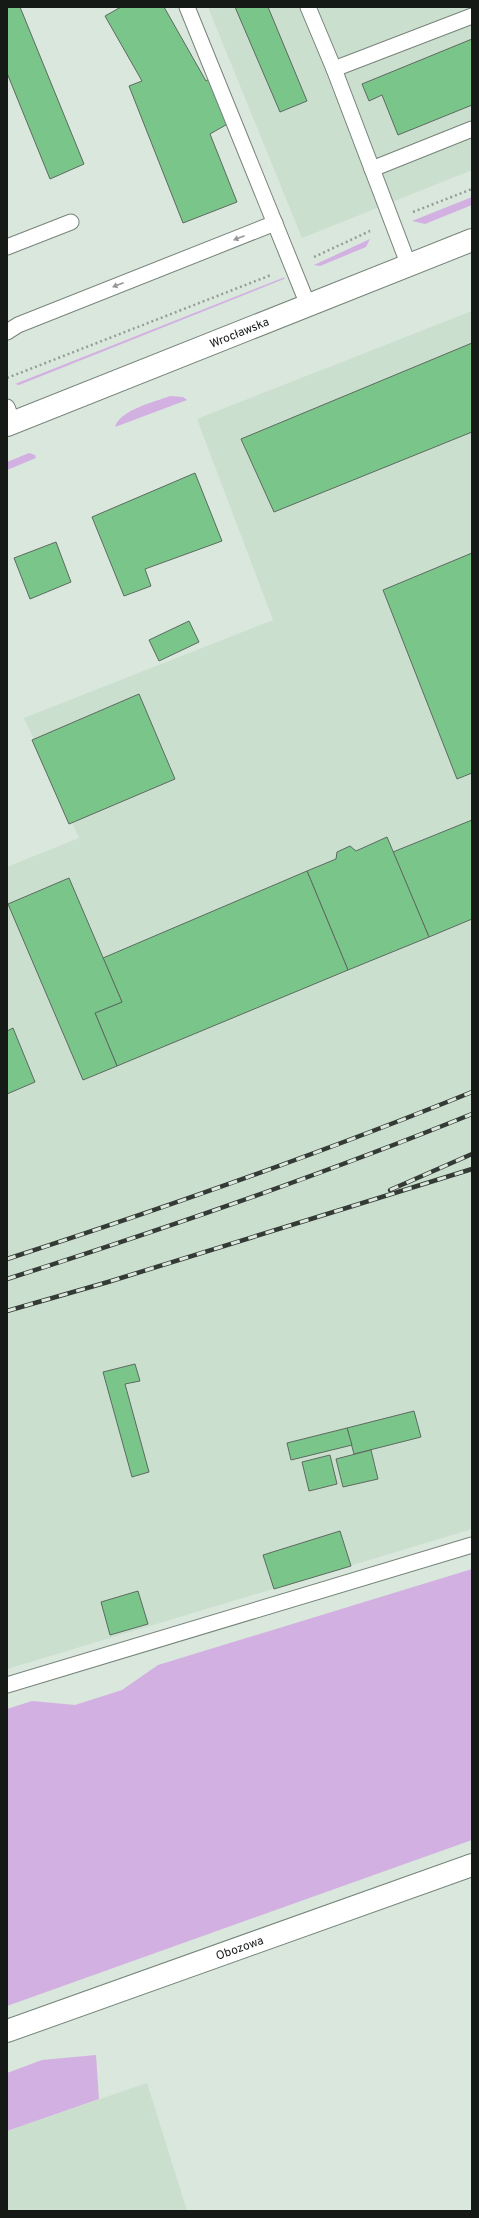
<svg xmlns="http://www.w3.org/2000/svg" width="479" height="2218" viewBox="0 0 479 2218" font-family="Overpass,sans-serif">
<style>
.built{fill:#cadfce}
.green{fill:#d3b0e2}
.building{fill:#79c58a;stroke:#5e6a60}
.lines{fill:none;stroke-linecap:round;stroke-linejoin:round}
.lane-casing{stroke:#77847a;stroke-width:17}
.secondary-casing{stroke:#77847a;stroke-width:24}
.path{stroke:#949f96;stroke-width:2.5;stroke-dasharray:2 3;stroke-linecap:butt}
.lane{stroke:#fff;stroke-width:15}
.secondary{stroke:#fff;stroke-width:22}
.rail-casing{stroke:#343a35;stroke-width:4.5}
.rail{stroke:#dae7dc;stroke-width:3;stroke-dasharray:9;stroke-linecap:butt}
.oneway{fill:#969896}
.labels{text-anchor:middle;stroke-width:4;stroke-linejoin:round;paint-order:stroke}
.street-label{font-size:12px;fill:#151a16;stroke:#dae7dc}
</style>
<rect width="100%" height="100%" fill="#dae7dc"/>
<g class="built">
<polygon points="208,7 472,7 472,170 302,238"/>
<polygon points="472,311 472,1529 7,1669 7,867 79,838 24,718 273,620 197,419"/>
<polygon points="147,2083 187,2211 7,2211 7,2131"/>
</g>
<g class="green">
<polygon points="472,197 472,205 425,224 412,221"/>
<polygon points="370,239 366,247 320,266 314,265"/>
<polygon points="285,277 284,279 19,385 15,384"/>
<path d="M170,396l13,1 4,3 -72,27c5,-17 39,-25 55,-31z"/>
<polygon points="29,453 35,455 36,458 7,470 7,462"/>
<polygon points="472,1569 472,1840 7,2006 7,1709 32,1701 75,1705 122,1690 158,1665"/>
<polygon points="96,2055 99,2099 7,2131 7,2073 42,2060"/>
</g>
<g class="building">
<polygon points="7,7 20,7 84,164 50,179 7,73"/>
<polygon points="121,7 164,7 206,81 209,79 217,93 214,95 231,122 210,134 237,202 183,223 129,86 142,81 105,16"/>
<polygon points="235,7 268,7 307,101 280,112"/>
<polygon points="472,39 472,105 398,135 382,95 369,101 362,84"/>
<polygon points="472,343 472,432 274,512 241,439"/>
<polygon points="195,473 222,541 145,569 151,586 124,596 92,517"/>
<polygon points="56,542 71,582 30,599 14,558"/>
<polygon points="472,553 472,773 457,779 383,590"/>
<polygon points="189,621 199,642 159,661 149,640"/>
<polygon points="139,694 175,779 69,824 32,740"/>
<polygon points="472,820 472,919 429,937 393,852"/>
<polygon points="387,837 429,937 348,970 307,871 336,859 337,852 350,846 356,851"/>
<polygon points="307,871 348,970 117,1066 95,1013 122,1002 103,958"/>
<polygon points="69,878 122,1002 95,1013 117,1066 83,1080 8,904"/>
<polygon points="13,1028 35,1082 7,1094 7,1031"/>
<polygon points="135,1364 140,1381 125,1384 149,1472 132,1477 103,1372"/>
<polygon points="414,1411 421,1437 354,1454 347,1428"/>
<polygon points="347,1428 352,1445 291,1460 287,1443"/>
<polygon points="371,1450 378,1479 343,1487 336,1459"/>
<polygon points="330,1455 337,1484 309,1491 302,1462"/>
<polygon points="340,1531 351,1566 274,1589 263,1555"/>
<polygon points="138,1591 148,1624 110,1635 101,1602"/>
</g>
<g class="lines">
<defs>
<g id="lane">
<polyline points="187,7 308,305"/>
<polyline points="308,7 334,69 409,266"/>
<polyline points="334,69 472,16"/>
<polyline points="372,169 472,129"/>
<polyline points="7,247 71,222"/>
<polyline points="7,332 18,325 275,223"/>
<polyline points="7,407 13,423"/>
<polyline points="7,1685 472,1545"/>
</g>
<g id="secondary">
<path id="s1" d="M7,425l465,-185"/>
<path id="s2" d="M7,2031l465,-166"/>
</g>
</defs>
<use href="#lane" class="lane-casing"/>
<use href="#secondary" class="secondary-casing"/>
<g class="path">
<polyline points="413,212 472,189"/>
<polyline points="314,257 370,231"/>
<polyline points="7,378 271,275"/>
</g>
<use href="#lane" class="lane"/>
<use href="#secondary" class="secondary"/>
<defs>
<g id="rail">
<polyline points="390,1190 472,1154"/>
<path d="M7,1259c157,-51 312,-105 465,-167"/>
<path d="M7,1279c157,-50 312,-103 465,-165"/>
<polyline points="7,1311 108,1282 472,1169"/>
</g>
</defs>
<use href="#rail" class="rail-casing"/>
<use href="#rail" class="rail"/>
</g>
<defs><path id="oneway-solid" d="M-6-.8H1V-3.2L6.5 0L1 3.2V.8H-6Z"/></defs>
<g class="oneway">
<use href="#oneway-solid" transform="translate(239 238) rotate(159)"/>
<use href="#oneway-solid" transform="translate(118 285) rotate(159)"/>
</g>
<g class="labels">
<g class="street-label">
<text dy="4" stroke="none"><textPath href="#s1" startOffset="250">Wrocławska</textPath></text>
<text dy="4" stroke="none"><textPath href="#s2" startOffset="247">Obozowa</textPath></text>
</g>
</g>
<rect width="479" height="2218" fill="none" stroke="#151a16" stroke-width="16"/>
</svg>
